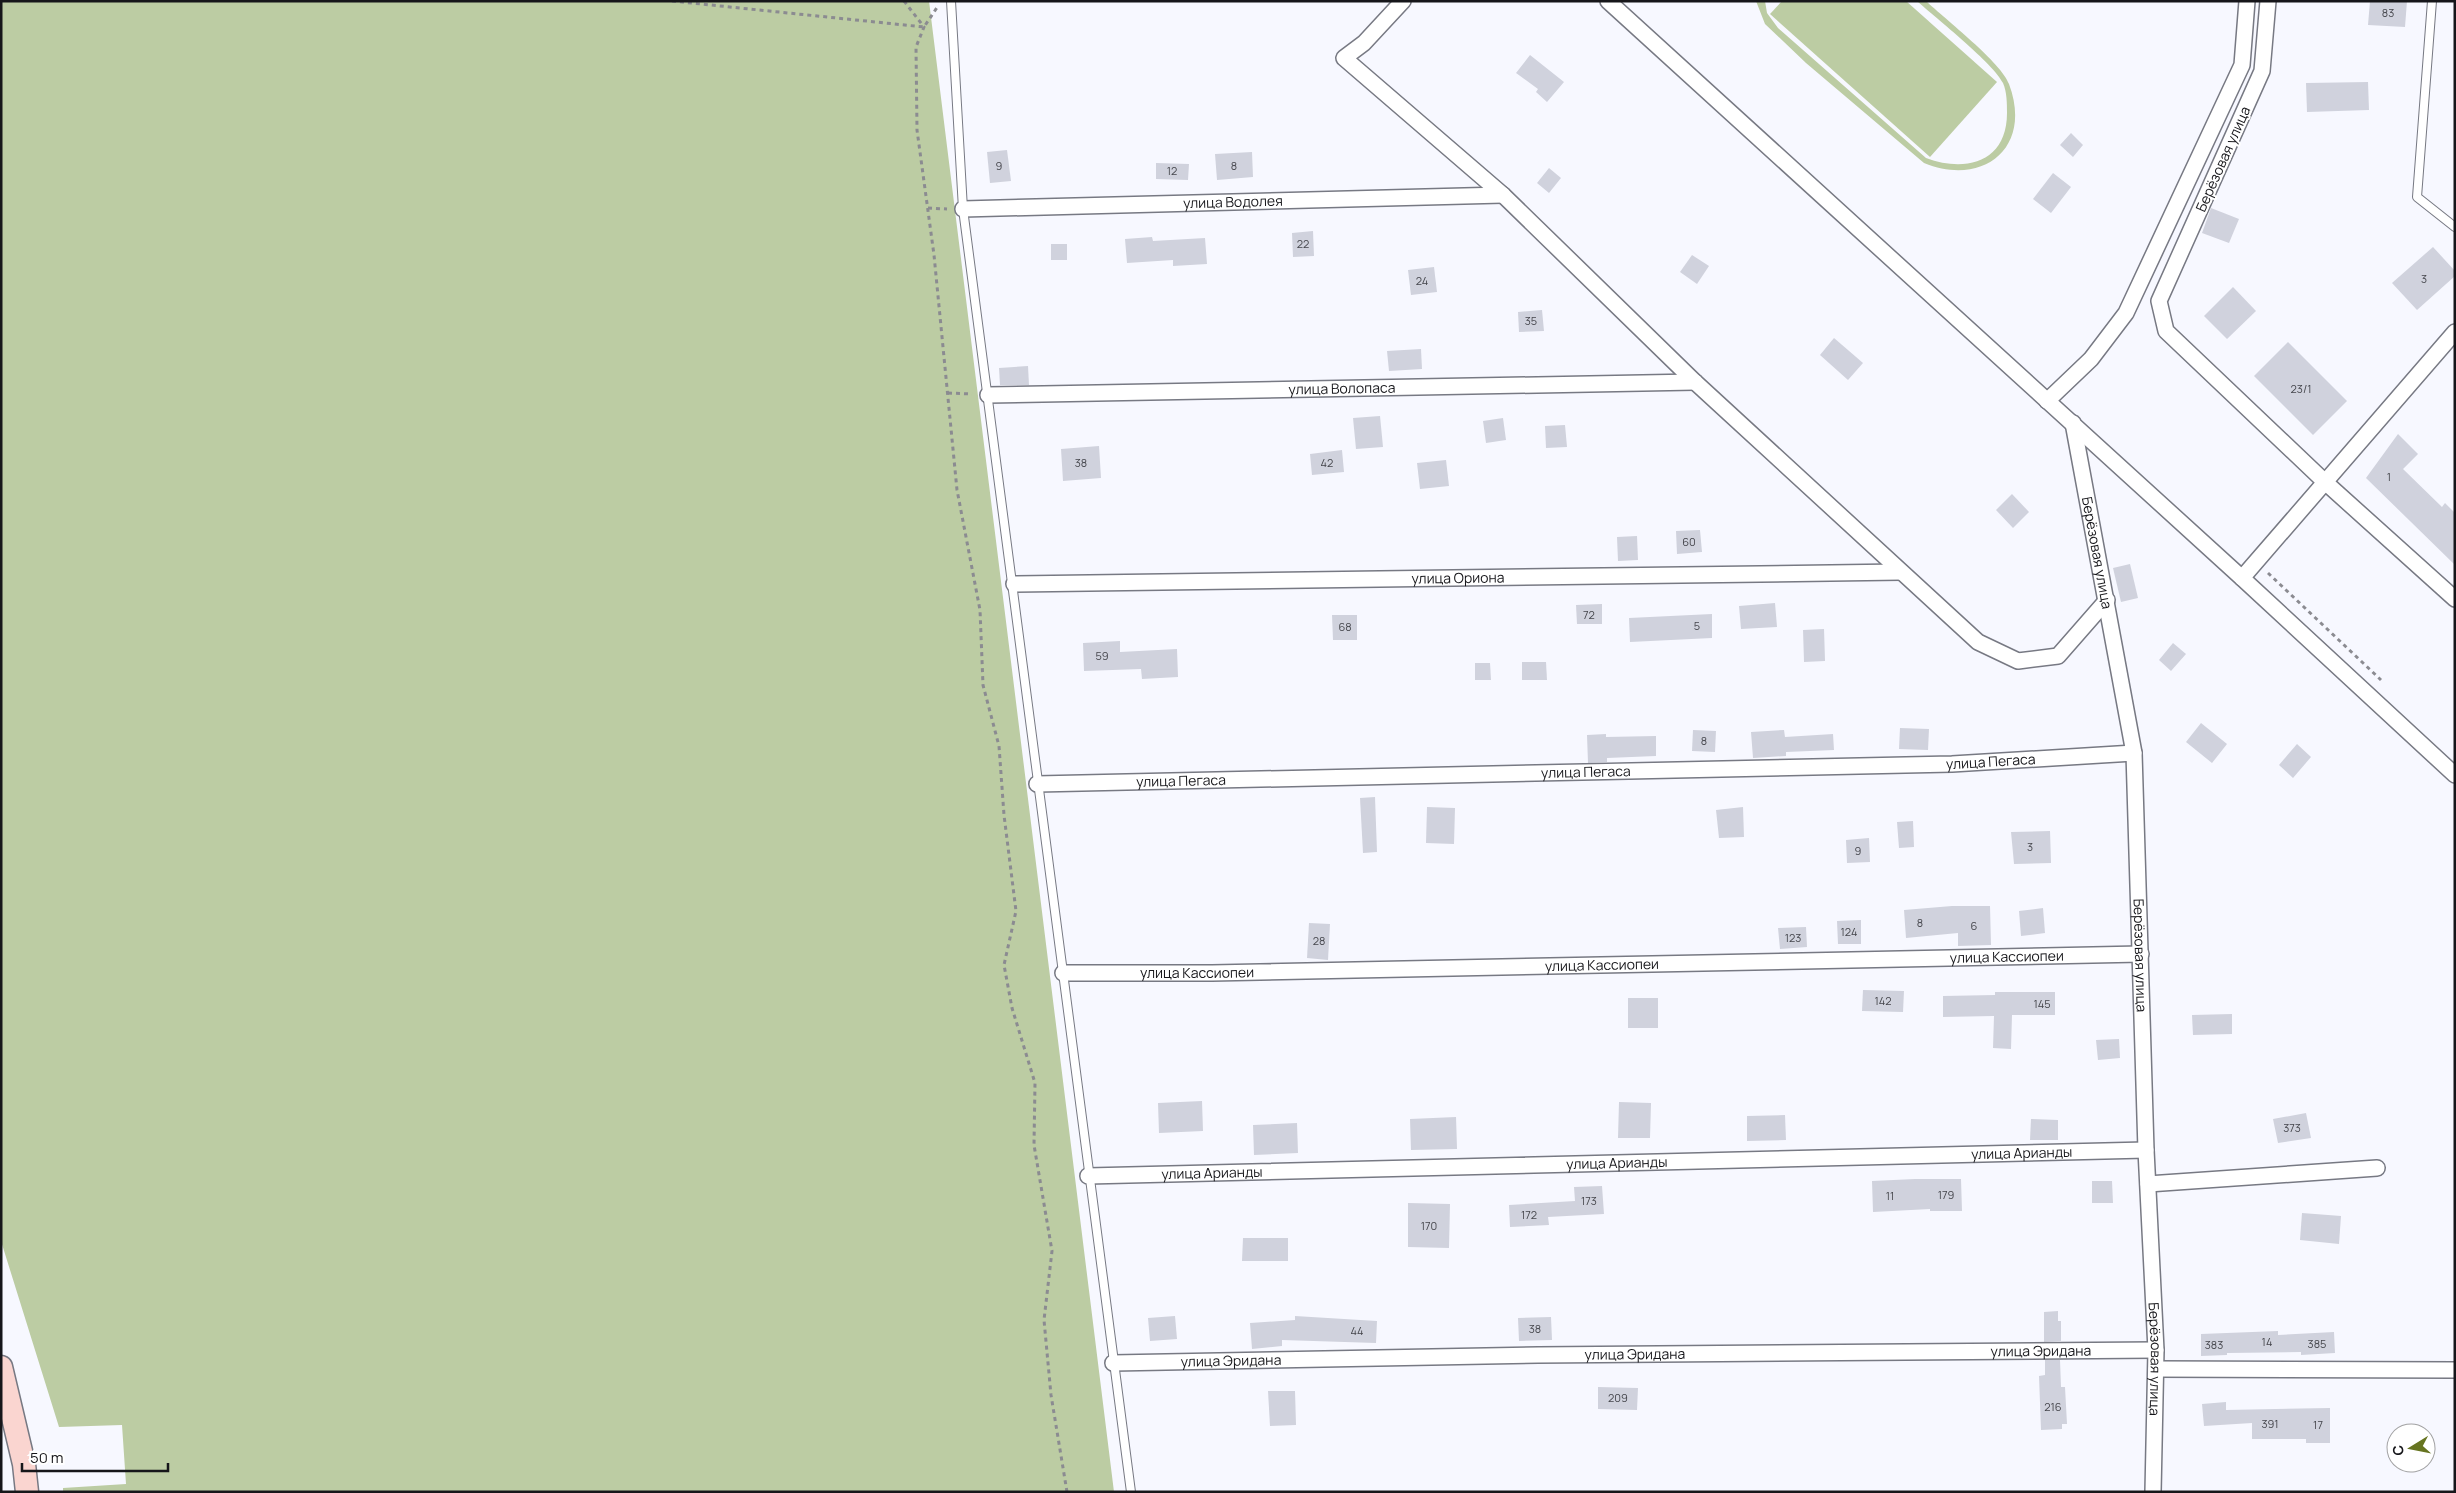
<svg xmlns="http://www.w3.org/2000/svg" width="2456" height="1493" viewBox="0 0 2456 1493" font-family="Manrope,sans-serif">
<style>
.green{fill:#bccca3}
.building{fill:#d0d2dd}
.lines{fill:none;stroke-linecap:round;stroke-linejoin:round}
.lane-casing{stroke:#777983;stroke-width:10}
.street-casing{stroke:#777983;stroke-width:18}
.secondary-casing{stroke:#777983;stroke-width:25}
.path{stroke:#8b8b91;stroke-width:3;stroke-dasharray:4 4;stroke-linecap:butt}
.lane{stroke:#fff;stroke-width:8}
.street{stroke:#fff;stroke-width:15}
.secondary{stroke:#fad5d0;stroke-width:22}
.labels{text-anchor:middle;stroke-width:4;stroke-linejoin:round;paint-order:stroke}
.number-label{font-size:11px;fill:#44454b}
.street-label{font-size:14px;fill:#16161a;stroke:#fff}
</style>
<rect width="100%" height="100%" fill="#f7f8ff"/>
<g class="green">
<polygon points="1,1 929,1 1114,1492 63,1492 63,1488 126,1484 122,1425 59,1427 1,1241"/>
<path d="M1756,1h9l2,12 11,15 148,130c40,15 81,4 81,-45 0,-9 0,-21 -4,-30 -9,-19 -67,-65 -86,-82h9c19,18 76,62 83,83 24,64 -26,103 -85,79l-118,-100 -41,-39z"/>
<polygon points="1782,1 1906,1 1997,82 1930,157 1770,14"/>
</g>
<g class="building">
<polygon points="2370,1 2407,1 2405,27 2368,25"/>
<polygon points="1530,55 1564,82 1547,102 1536,92 1538,89 1516,73"/>
<polygon points="2368,82 2369,110 2307,112 2306,83"/>
<polygon points="2071,133 2083,145 2073,157 2060,145"/>
<polygon points="1007,150 1011,181 990,183 987,152"/>
<polygon points="1252,152 1253,177 1217,180 1215,154"/>
<polygon points="1156,163 1189,164 1188,180 1156,179"/>
<polygon points="1549,168 1561,178 1549,193 1537,183"/>
<polygon points="2053,173 2071,187 2051,213 2033,199"/>
<polygon points="2211,208 2239,219 2229,243 2202,233"/>
<polygon points="1313,231 1314,256 1293,257 1292,233"/>
<polygon points="1152,237 1153,241 1205,238 1207,264 1173,266 1173,260 1127,263 1125,239"/>
<rect x="1051" y="244" width="16" height="16"/>
<polygon points="2433,247 2455,271 2455,276 2417,310 2392,283"/>
<polygon points="1692,255 1709,266 1697,284 1680,272"/>
<polygon points="1434,267 1437,292 1411,295 1408,270"/>
<polygon points="2233,287 2256,311 2227,339 2204,316"/>
<polygon points="1542,310 1544,331 1519,332 1518,312"/>
<polygon points="1834,338 1863,363 1848,380 1820,355"/>
<polygon points="2288,342 2347,401 2313,435 2254,376"/>
<polygon points="1421,349 1422,369 1389,371 1387,351"/>
<polygon points="1028,366 1029,385 1000,385 999,368"/>
<polygon points="1380,416 1383,447 1356,449 1353,418"/>
<polygon points="1503,418 1506,440 1486,443 1483,421"/>
<polygon points="1565,425 1567,447 1546,448 1545,426"/>
<polygon points="2398,434 2418,454 2403,469 2442,507 2445,503 2455,513 2455,565 2366,478"/>
<polygon points="1099,446 1101,478 1063,481 1061,449"/>
<polygon points="1342,450 1344,472 1312,475 1310,454"/>
<polygon points="1446,460 1449,486 1420,489 1417,463"/>
<polygon points="2012,494 2029,512 2013,528 1996,510"/>
<polygon points="1700,530 1702,552 1677,554 1676,531"/>
<polygon points="1637,536 1638,560 1618,561 1617,537"/>
<polygon points="2130,564 2138,598 2121,602 2113,568"/>
<polygon points="1775,603 1777,627 1741,629 1739,606"/>
<polygon points="1602,604 1602,624 1577,624 1576,605"/>
<polygon points="1712,614 1712,638 1630,642 1629,618"/>
<polygon points="1332,615 1357,615 1357,640 1333,640"/>
<polygon points="1824,629 1825,661 1804,662 1803,630"/>
<polygon points="1120,641 1120,652 1177,649 1178,677 1142,679 1141,669 1084,671 1083,643"/>
<polygon points="2173,643 2186,654 2171,671 2159,660"/>
<polygon points="1522,662 1546,662 1547,680 1522,680"/>
<polygon points="1475,663 1490,663 1491,680 1475,680"/>
<polygon points="2201,723 2227,744 2212,763 2186,742"/>
<polygon points="1900,728 1929,729 1928,750 1899,749"/>
<polygon points="1693,730 1716,731 1715,752 1692,751"/>
<polygon points="1784,730 1785,737 1833,734 1834,750 1786,752 1786,756 1753,758 1751,732"/>
<polygon points="1606,734 1606,737 1656,736 1656,756 1607,758 1607,762 1588,763 1587,735"/>
<polygon points="2297,744 2311,757 2293,778 2279,765"/>
<polygon points="1375,797 1377,852 1363,853 1360,798"/>
<polygon points="1427,807 1455,808 1454,844 1426,843"/>
<polygon points="1743,807 1744,837 1719,838 1716,810"/>
<polygon points="1913,821 1914,847 1899,848 1897,822"/>
<polygon points="2050,831 2051,863 2014,864 2011,832"/>
<polygon points="1869,838 1870,862 1847,863 1846,840"/>
<polygon points="1952,906 1990,906 1991,945 1958,946 1958,933 1906,938 1904,910"/>
<polygon points="2043,908 2045,933 2021,936 2019,911"/>
<polygon points="1861,920 1861,944 1838,944 1837,921"/>
<polygon points="1309,923 1330,924 1328,960 1307,958"/>
<polygon points="1806,927 1807,947 1780,949 1778,928"/>
<polygon points="1863,990 1904,991 1903,1012 1862,1011"/>
<polygon points="1995,992 2055,992 2055,1015 2012,1015 2011,1049 1993,1048 1994,1016 1943,1017 1943,996 1995,995"/>
<rect x="1628" y="998" width="30" height="30"/>
<polygon points="2232,1014 2232,1034 2193,1035 2192,1015"/>
<polygon points="2119,1039 2120,1058 2098,1060 2096,1040"/>
<polygon points="1202,1101 1203,1131 1159,1133 1158,1103"/>
<polygon points="1619,1102 1651,1103 1650,1138 1618,1138"/>
<polygon points="2306,1113 2311,1138 2278,1143 2273,1119"/>
<polygon points="1785,1115 1786,1140 1747,1141 1747,1116"/>
<polygon points="1456,1117 1457,1149 1411,1150 1410,1119"/>
<polygon points="2031,1119 2058,1120 2058,1140 2030,1140"/>
<polygon points="1297,1123 1298,1153 1254,1155 1253,1125"/>
<polygon points="1915,1179 1961,1179 1962,1211 1930,1211 1930,1209 1873,1212 1872,1181"/>
<polygon points="2092,1181 2112,1181 2113,1203 2092,1203"/>
<polygon points="1602,1186 1604,1214 1548,1217 1549,1225 1510,1227 1509,1205 1575,1201 1574,1187"/>
<polygon points="1408,1203 1450,1204 1449,1248 1408,1247"/>
<polygon points="2302,1213 2341,1216 2339,1244 2300,1240"/>
<polygon points="1243,1238 1288,1238 1288,1261 1242,1261"/>
<polygon points="2058,1311 2058,1321 2061,1321 2061,1341 2044,1342 2044,1312"/>
<polygon points="1175,1316 1177,1339 1150,1341 1148,1318"/>
<polygon points="1295,1316 1377,1321 1376,1343 1282,1340 1282,1346 1252,1349 1250,1323 1295,1320"/>
<polygon points="1551,1317 1552,1340 1519,1341 1518,1318"/>
<polygon points="2278,1331 2278,1335 2334,1332 2335,1353 2301,1355 2301,1352 2227,1353 2227,1355 2201,1356 2201,1334"/>
<polygon points="2045,1360 2060,1360 2061,1387 2065,1387 2067,1424 2062,1424 2062,1429 2041,1430 2039,1376 2045,1375"/>
<polygon points="1598,1387 1638,1388 1637,1410 1598,1409"/>
<polygon points="1268,1391 1295,1391 1296,1425 1270,1426"/>
<polygon points="2226,1402 2226,1410 2330,1408 2330,1443 2306,1443 2306,1439 2252,1439 2252,1423 2204,1426 2202,1404"/>
</g>
<g class="lines">
<defs>
<g id="lane">
<polyline points="951,1 963,209 1131,1492"/>
<polyline points="2432,1 2417,197 2455,227"/>
</g>
<g id="street">
<polyline points="1403,1 1364,43 1344,58 1503,195 1695,382 1978,642 2018,661 2058,656 2107,600"/>
<polyline points="1608,1 2242,578 2455,775"/>
<polyline points="2268,1 2262,71 2159,301 2166,331 2325,482 2455,599"/>
<path id="s1" d="M963,209l540,-14"/>
<path id="s2" d="M988,395l707,-13"/>
<polyline points="2047,401 2091,359 2126,313 2242,65 2247,1"/>
<path id="s3" d="M2073,423l61,330 12,397 10,200 -3,142"/>
<polyline points="2242,578 2455,332"/>
<path id="s4" d="M1014,584l887,-12"/>
<path id="s5" d="M1037,784l915,-20 182,-11"/>
<path id="s6" d="M1063,973h149l929,-19"/>
<path id="s7" d="M1088,1176l1058,-26"/>
<polyline points="2148,1184 2377,1168"/>
<path id="s8" d="M1113,1363l425,-8 618,-5"/>
<polyline points="2156,1369 2455,1370"/>
</g>
<polyline id="secondary" points="1,1367 24,1464 27,1492"/>
</defs>
<use href="#lane" class="lane-casing"/>
<use href="#street" class="street-casing"/>
<use href="#secondary" class="secondary-casing"/>
<g class="path">
<polyline points="672,1 924,27 938,6"/>
<polyline points="904,1 924,27 916,47 917,130 934,255 957,490 980,610 983,685 999,746 1004,815 1016,911 1004,965 1012,1008 1035,1083 1034,1145 1052,1251 1044,1320 1051,1395 1067,1492"/>
<polyline points="928,208 947,209"/>
<polyline points="948,393 972,394"/>
<polyline points="2268,573 2381,680"/>
</g>
<use href="#lane" class="lane"/>
<use href="#street" class="street"/>
<use href="#secondary" class="secondary"/>
</g>
<g class="labels">
<g class="number-label">
<text x="2388" y="17">83</text>
<text x="999" y="170">9</text>
<text x="1234" y="170">8</text>
<text x="1172" y="175">12</text>
<text x="1303" y="248">22</text>
<text x="2424" y="283">3</text>
<text x="1422" y="285">24</text>
<text x="1531" y="325">35</text>
<text x="2301" y="393">23/1</text>
<text x="1081" y="467">38</text>
<text x="1327" y="467">42</text>
<text x="2389" y="481">1</text>
<text x="1689" y="546">60</text>
<text x="1589" y="619">72</text>
<text x="1697" y="630">5</text>
<text x="1345" y="631">68</text>
<text x="1102" y="660">59</text>
<text x="1704" y="745">8</text>
<text x="2030" y="851">3</text>
<text x="1858" y="855">9</text>
<text x="1920" y="927">8</text>
<text x="1974" y="930">6</text>
<text x="1849" y="936">124</text>
<text x="1793" y="942">123</text>
<text x="1319" y="945">28</text>
<text x="1883" y="1005">142</text>
<text x="2042" y="1008">145</text>
<text x="2292" y="1132">373</text>
<text x="1946" y="1199">179</text>
<text x="1890" y="1200">11</text>
<text x="1589" y="1205">173</text>
<text x="1529" y="1219">172</text>
<text x="1429" y="1230">170</text>
<text x="1535" y="1333">38</text>
<text x="1357" y="1335">44</text>
<text x="2267" y="1346">14</text>
<text x="2317" y="1348">385</text>
<text x="2214" y="1349">383</text>
<text x="1618" y="1402">209</text>
<text x="2053" y="1411">216</text>
<text x="2270" y="1428">391</text>
<text x="2318" y="1429">17</text>
</g>
<g class="street-label">
<text transform="translate(2223 159) rotate(-66)" y="5">Берёзовая улица</text>
<text dy="5" stroke="none"><textPath href="#s1" startOffset="270">улица Водолея</textPath></text>
<text dy="5" stroke="none"><textPath href="#s2" startOffset="354">улица Волопаса</textPath></text>
<text dy="5" stroke="none"><textPath href="#s3" startOffset="132">Берёзовая улица</textPath></text>
<text dy="5" stroke="none"><textPath href="#s4" startOffset="444">улица Ориона</textPath></text>
<text dy="5" stroke="none"><textPath href="#s5" startOffset="954">улица Пегаса</textPath></text>
<text dy="5" stroke="none"><textPath href="#s5" startOffset="549">улица Пегаса</textPath></text>
<text dy="5" stroke="none"><textPath href="#s5" startOffset="144">улица Пегаса</textPath></text>
<text dy="5" stroke="none"><textPath href="#s3" startOffset="538">Берёзовая улица</textPath></text>
<text dy="5" stroke="none"><textPath href="#s6" startOffset="944">улица Кассиопеи</textPath></text>
<text dy="5" stroke="none"><textPath href="#s6" startOffset="539">улица Кассиопеи</textPath></text>
<text dy="5" stroke="none"><textPath href="#s6" startOffset="134">улица Кассиопеи</textPath></text>
<text dy="5" stroke="none"><textPath href="#s7" startOffset="934">улица Арианды</textPath></text>
<text dy="5" stroke="none"><textPath href="#s7" startOffset="529">улица Арианды</textPath></text>
<text dy="5" stroke="none"><textPath href="#s7" startOffset="124">улица Арианды</textPath></text>
<text dy="5" stroke="none"><textPath href="#s8" startOffset="928">улица Эридана</textPath></text>
<text dy="5" stroke="none"><textPath href="#s8" startOffset="522">улица Эридана</textPath></text>
<text dy="5" stroke="none"><textPath href="#s3" startOffset="942">Берёзовая улица</textPath></text>
<text dy="5" stroke="none"><textPath href="#s8" startOffset="118">улица Эридана</textPath></text>
</g>
</g>
<rect width="2456" height="1493" fill="none" stroke="#16161a" stroke-width="5"/>
<g transform="translate(2411 1448) rotate(260)"><circle r="24" fill="#ffffff" stroke="#a2a2a3"/>
<path d="M0-4L9 19L0 12L-9 19Z" fill="#667420"/>
<text y="-8" font-size="14" font-weight="bold" text-anchor="middle" fill="#16161a">С</text>
</g>
<path d="M22 1463v8h146v-8" fill="none" stroke="#16161a" stroke-width="2.5"/>
<text x="30" y="1463" font-size="15" fill="#16161a" stroke="#ffffff" stroke-width="4" paint-order="stroke">50 m</text>
</svg>
